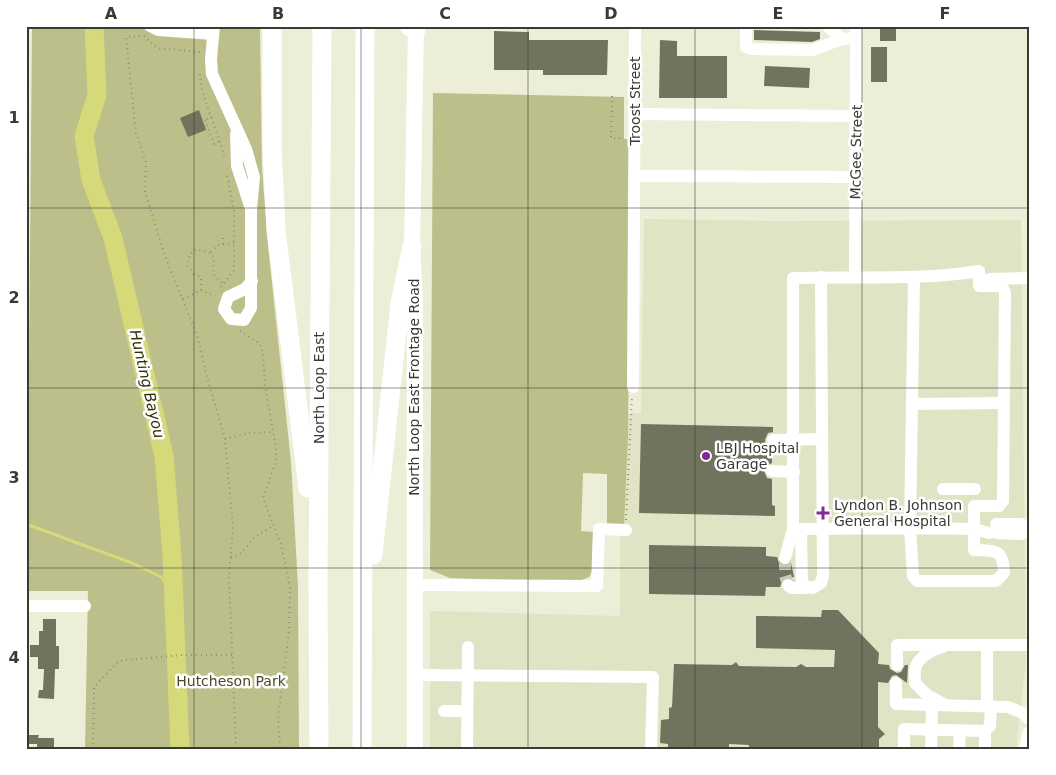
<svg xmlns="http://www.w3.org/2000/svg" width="1056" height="775" viewBox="0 0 1056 775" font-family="'DejaVu Sans',sans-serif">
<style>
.built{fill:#e1e3c5}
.green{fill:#bcbf89}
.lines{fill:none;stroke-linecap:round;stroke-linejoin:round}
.stream{stroke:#d5d979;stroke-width:3}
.river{stroke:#d5d979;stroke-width:19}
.building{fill:#71735f}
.minor-tunnel{stroke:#c8cab6;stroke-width:12;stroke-dasharray:12 6;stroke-linecap:butt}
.path{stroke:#8e8f7f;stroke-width:2;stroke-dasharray:1 4;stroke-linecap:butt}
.minor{stroke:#fff;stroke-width:12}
.major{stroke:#fff;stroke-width:16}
.highway{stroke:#fff;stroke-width:19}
.grid{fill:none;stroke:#393a31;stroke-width:1;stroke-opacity:0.55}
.poi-dot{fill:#842a96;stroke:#fff;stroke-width:2}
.labels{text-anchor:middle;stroke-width:5;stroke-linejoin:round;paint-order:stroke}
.street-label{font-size:14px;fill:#393a31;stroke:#fff}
.poi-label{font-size:14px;fill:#393a31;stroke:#fff;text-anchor:start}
.park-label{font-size:14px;fill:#494a22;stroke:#fff}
.water-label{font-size:15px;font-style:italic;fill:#2f3006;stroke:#fff}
.neatline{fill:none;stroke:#393a31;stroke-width:2}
.grid-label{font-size:16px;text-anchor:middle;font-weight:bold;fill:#393a31}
</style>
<rect width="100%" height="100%" fill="#eceed7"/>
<polygon class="built" points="644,219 775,221 1021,220 1026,661 1016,749 430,749 430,611 620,616 620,414 641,413"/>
<g class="green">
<polygon points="32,26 258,26 260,29 262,169 268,245 291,462 298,587 299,749 85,749 88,591 27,591"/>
<polygon points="433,93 624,97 624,139 631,139 628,437 624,526 607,524 607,474 583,473 581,531 593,532 592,572 589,577 577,582 450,578 430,570"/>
</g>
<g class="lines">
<polyline class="stream" points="26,524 132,563 161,577 173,591"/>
<polyline class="river" points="94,26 97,95 84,136 91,180 113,238 164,456 172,555 180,749"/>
</g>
<g class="building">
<rect x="880" y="26" width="16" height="15"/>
<polygon points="754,30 820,32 820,39 812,42 754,40"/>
<polygon points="494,31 529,32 529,40 608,40 607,75 543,75 543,70 494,70"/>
<polygon points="660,40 677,41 677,56 727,56 727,98 659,98"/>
<rect x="871" y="47" width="16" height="35"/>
<polygon points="765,66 810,68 809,88 764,86"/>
<polygon points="199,110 206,130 188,137 180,118"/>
<polygon points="641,424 773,427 773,432 768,433 765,440 766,445 772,448 772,463 765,466 764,471 767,478 772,479 772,505 775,506 775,516 639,513"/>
<polygon points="649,545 766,547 766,556 777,557 779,563 783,566 791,563 794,577 783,579 780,587 766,587 765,596 649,594"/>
<polygon points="822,610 838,610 879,653 878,664 889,665 890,669 897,673 901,672 905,665 908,665 907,683 896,675 892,676 888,683 878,682 878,727 885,734 879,739 879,749 805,747 805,749 749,749 749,745 729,744 729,749 668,749 668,744 660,743 661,720 669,719 669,708 672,707 674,664 732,665 736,662 739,666 796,667 801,664 806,667 834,667 835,650 756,648 756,616 821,617"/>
<polygon points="43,619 56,619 56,646 59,646 59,669 55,669 54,699 38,698 39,690 43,690 44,669 38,669 38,657 30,657 30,645 39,645 39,631 43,631"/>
<polygon points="29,735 39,735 38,738 54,738 54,749 37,749 37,744 29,744"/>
</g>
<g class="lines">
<polyline class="minor-tunnel" points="785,558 785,575 788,585"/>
<g class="path">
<polyline points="200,52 157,48 144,36 126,37 136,133 146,163 145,192 165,256 198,338 207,377 225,439 233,527 229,577 236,749"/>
<path d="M200,74c1,26 19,58 25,86"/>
<polyline points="612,96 611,138 624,138"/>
<polyline points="205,120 214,144 220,141"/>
<polyline points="202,121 212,117"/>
<polyline points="223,244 223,235"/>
<polyline points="211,252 218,245 234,243"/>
<polyline points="221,287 234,270 234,211 227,175"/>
<polyline points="201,290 201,277 194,274 187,266 190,254 196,249 212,254 214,258 213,274 222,283"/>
<polyline points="183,299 201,290 215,296"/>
<polyline points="240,331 260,344 263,353 265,386 276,448 276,461 263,498 281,544 290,588 289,631 278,718 280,749"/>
<polyline points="225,439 249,433 272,432"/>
<polyline points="626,520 632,397"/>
<polyline points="231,557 239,555 256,536 273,526"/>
<polyline points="93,749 94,687 117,663 124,660 182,655 233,655"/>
</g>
<g class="minor">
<polyline points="150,26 158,30 213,34"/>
<polyline points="214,26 211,59 212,74 246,149 254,177 251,209 251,308 244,320 231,319 224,309 228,297 245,289 252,281"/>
<polyline points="746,26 746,47 751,49 813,50 842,39 856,38"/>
<polyline points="827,26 842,39"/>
<polyline points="635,114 856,116"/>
<polyline points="236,134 237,166 250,206"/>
<polyline points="635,176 856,177"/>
<polyline points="855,277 856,26"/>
<path d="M914,277l-4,252 3,47 4,5h79l8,-8c-1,-25 -8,-22 -30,-23v-44h25l4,-5 2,-208 -3,-7h-23v-15c-61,10 -124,5 -186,7v251c61,0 121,-2 181,0l15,4"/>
<polyline points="989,279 1030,278"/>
<polyline points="633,387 635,26"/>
<polyline points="912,404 1004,403"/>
<polyline points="773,440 822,439"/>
<polyline points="772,471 794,472"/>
<polyline points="943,489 975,489"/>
<polyline points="996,524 1021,524 1030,528"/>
<polyline points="801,529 802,585 813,588 821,583 823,576 821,277"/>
<polyline points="996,533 1021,534 1030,530"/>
<polyline points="785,558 793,529"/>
<polyline points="414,585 597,586 599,529 626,530"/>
<polyline points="788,585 791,588 806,588"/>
<polyline points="26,606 85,606"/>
<path d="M943,647c-9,2 -23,9 -27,19 -2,4 -1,12 -1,17l12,12 17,9"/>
<polyline points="897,665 897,645 1030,645"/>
<polyline points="415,675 653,677 651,749"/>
<polyline points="896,683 896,704 1008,707 1023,713 1030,720"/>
<polyline points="987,707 987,646"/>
<polyline points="444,711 467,711"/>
<polyline points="985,731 990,726 991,707"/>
<polyline points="467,749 468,647"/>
<polyline points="904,749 904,729 985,731 985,749"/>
<polyline points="931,749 932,706"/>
<polyline points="959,749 960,731"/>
</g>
<g class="major">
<polyline points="415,749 415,303 412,246 416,26"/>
<polyline points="1027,749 1030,734"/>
</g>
<g class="highway">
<polyline points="272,26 272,147 276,230 308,488"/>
<polyline points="409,26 416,31"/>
<polyline points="373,555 400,303 412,246"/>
<polyline points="319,749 318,583 322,26"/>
<polyline points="362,749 365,26"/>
</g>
</g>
<path class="grid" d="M194,26v723M361,26v723M528,26v723M695,26v723M862,26v723M26,208h1004M26,388h1004M26,568h1004"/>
<g class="poi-dot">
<circle cx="706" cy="456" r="5"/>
<path d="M820.5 505.5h5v5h5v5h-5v5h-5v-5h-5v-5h5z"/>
</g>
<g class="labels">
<g class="street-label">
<text transform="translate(635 101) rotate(-90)" y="5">Troost Street</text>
<text transform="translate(856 152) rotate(-89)" y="5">McGee Street</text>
<text transform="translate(414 387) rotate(-90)" y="5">North Loop East Frontage Road</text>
<text transform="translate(319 388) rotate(-90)" y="5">North Loop East</text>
</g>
<g class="poi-label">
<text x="716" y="453">LBJ Hospital<tspan x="716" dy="16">Garage</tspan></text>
<text x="834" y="510">Lyndon B. Johnson<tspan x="834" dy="16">General Hospital</tspan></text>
</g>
<g class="park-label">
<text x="231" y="686">Hutcheson Park</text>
</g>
<g class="water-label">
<text transform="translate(147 384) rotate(77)" y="5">Hunting Bayou</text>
</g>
</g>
<rect width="1056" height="775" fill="none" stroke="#ffffff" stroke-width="55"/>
<rect x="28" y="28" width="1000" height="720" class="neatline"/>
<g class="grid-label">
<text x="111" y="19">A</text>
<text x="278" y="19">B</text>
<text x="445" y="19">C</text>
<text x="611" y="19">D</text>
<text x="778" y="19">E</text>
<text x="945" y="19">F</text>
<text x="14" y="123">1</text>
<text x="14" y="303">2</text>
<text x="14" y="483">3</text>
<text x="14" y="663">4</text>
</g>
</svg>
